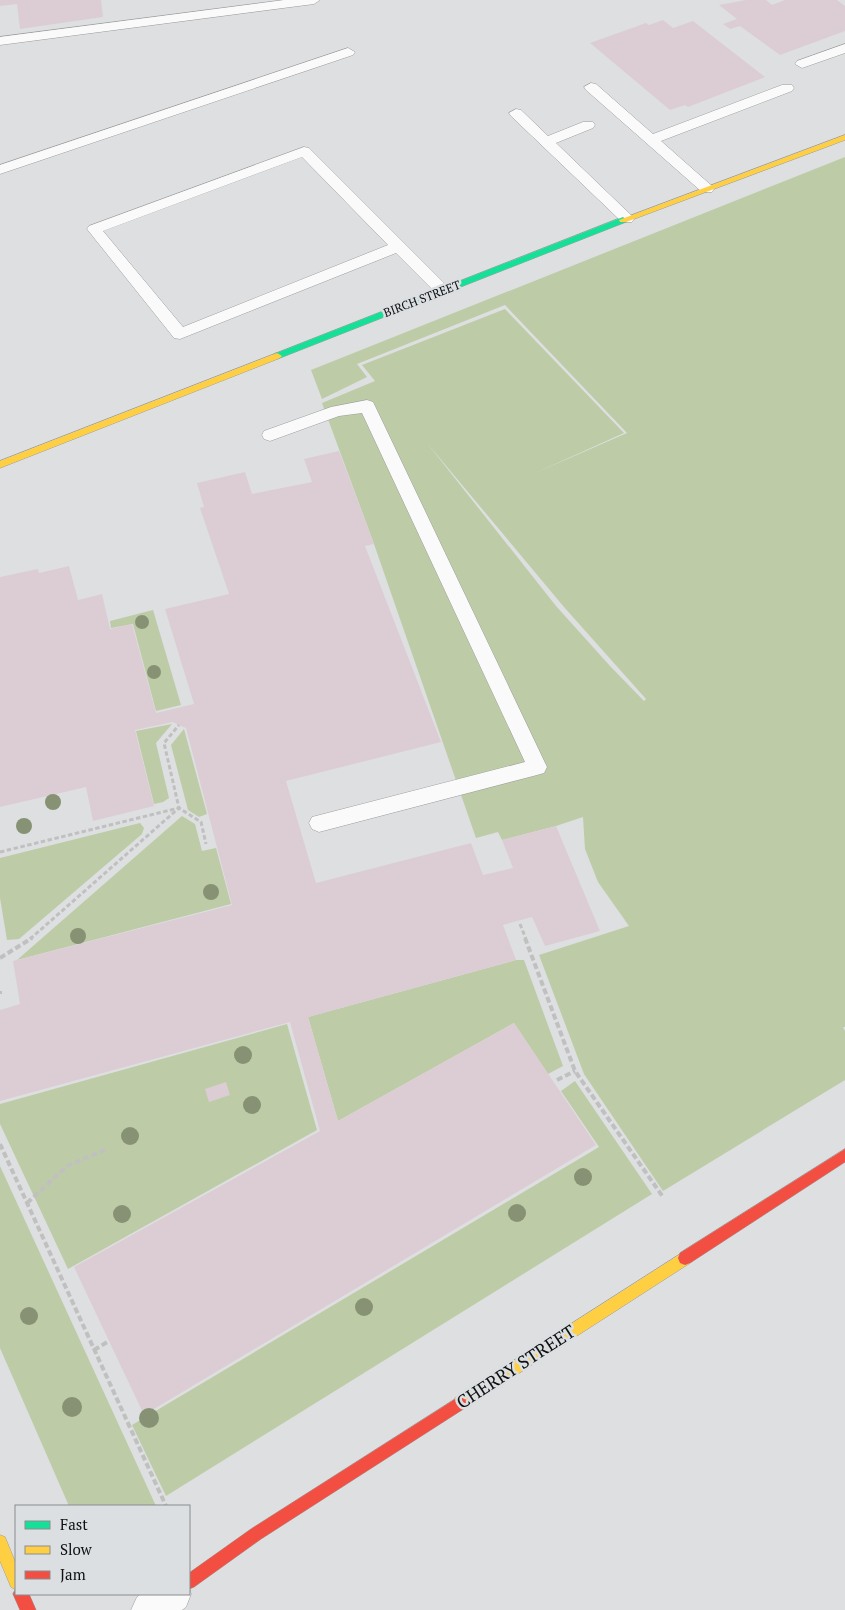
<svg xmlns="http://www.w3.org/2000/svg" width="845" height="1610" viewBox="0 0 845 1610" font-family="'PT Serif',serif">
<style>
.green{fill:#bdcca6;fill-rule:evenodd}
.building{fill:#dccdd5}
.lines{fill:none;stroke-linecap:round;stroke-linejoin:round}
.lane-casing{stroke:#9b9c9d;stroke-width:1}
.street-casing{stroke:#9b9c9d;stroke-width:1}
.fast-casing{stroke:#9b9c9d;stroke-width:1}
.slow-casing{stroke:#9b9c9d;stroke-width:1}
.jam-casing{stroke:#9b9c9d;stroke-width:1}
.path-far1{stroke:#c0c0c0;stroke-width:3;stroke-dasharray:4.5 2.5;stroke-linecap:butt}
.path{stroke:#c0c0c0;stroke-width:4;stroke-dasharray:6 3;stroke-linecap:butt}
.lane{fill:#fafafa;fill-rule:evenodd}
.street{fill:#fafafa;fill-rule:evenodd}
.fast{fill:#16e098;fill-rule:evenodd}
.slow{fill:#ffcf43;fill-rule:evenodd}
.jam{fill:#f24e42;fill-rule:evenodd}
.tree{fill:#879274}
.labels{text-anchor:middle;stroke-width:5;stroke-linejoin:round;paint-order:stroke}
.far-street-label{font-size:12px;fill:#0f1011;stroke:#dcdfe2}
.near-street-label{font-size:18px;fill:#0f1011;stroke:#dcdfe2}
</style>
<rect width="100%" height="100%" fill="#dddfe1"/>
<g class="green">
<path d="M845,157v870h-2l2,4v49l-182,111 -79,-117 -45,-119 90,-29 -31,-44 -13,-33 -2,-32 -27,9 -54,14 -4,-8 -22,6 -102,-294 -52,-141 53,-22 -13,-16 143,-56 119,124 -91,41 94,-41 -122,-128 -148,59 10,13 -45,22 -11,-29zM427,443l137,164 82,92 -2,2 -34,-35 -54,-60z"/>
<polygon points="153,610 181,705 156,711 133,624 111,628 110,621"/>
<polygon points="172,724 156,743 169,798 163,802 154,804 136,731"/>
<polygon points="184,729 207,814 199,817 188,810 171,745"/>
<polygon points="182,816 195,824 202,851 216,848 231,904 17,960"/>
<polygon points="140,823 144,828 142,834 19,939 7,940 0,898 0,858"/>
<polygon points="516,960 524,960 563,1066 548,1074 514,1023 338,1121 308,1017"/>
<polygon points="287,1024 317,1130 68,1269 0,1124 0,1104"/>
<polygon points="575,1081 652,1194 166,1496 132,1425 599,1147 561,1091"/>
<polygon points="0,1166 156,1506 69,1506 0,1348"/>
</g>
<g class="building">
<polygon points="0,0 101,0 103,17 20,29 17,4 0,6"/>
<polygon points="746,0 766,0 772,5 785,0 837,0 845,6 845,31 780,55 740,26 730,29 723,24 737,19 719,5"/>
<polygon points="663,20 673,28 693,21 765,77 688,107 685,105 670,110 590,43 646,23 649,25"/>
<polygon points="339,451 374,544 365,546 441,742 286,781 316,883 471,843 483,875 513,868 502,840 556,826 600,931 545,946 532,917 503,925 516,960 308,1017 338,1121 514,1023 596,1145 144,1415 74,1267 320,1131 290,1022 0,1101 0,1010 20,1004 13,961 232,905 186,728 179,725 173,722 135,730 154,806 93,821 86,787 0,807 0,577 38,569 39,573 69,566 78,600 102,594 110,629 132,624 156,713 194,704 165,609 229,594 200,508 204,507 197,483 245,472 252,494 312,482 304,459"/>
<polygon points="226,1082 230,1095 209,1102 205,1089"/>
</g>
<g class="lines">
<defs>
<g id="lane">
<polygon points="284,0 320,0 314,4 0,45 0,37"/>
<polygon points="845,44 845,53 802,68 795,64 797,61"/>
<polygon points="348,48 355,52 353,55 0,174 0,165"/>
<polygon points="591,83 596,84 653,134 782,85 792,85 794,88 792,91 661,141 712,186 714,189 712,192 702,192 586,90 584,87"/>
<polygon points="516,109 521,110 548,136 583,122 593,122 595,125 593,128 556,143 632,216 634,219 632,222 622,222 511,116 509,113"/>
<path d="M304,147l5,1 139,139 3,4 -3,4h-10l-42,-42 -216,86 -6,-1 -87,-109 2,-3zM302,157l86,88 -205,82 -80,-96z"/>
<polygon points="367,400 373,402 375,406 547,767 544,773 537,775 319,832 312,829 309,823 312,817 525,762 362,413 339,416 270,441 264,439 262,435 264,431 331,407"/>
</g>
<polygon id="street" points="189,1587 191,1594 186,1607 182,1610 131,1610 137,1597 141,1594 189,1594"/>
<polygon id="fast" points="623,217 627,220 626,222 280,358 277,359 272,356 274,354"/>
<g id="slow">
<polygon points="845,135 845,140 626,222 620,222 619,220"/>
<polygon points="277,353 282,356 280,358 0,468 0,461"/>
<polygon points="685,1251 690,1253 692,1258 690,1263 465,1408 460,1410 455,1408 453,1403 455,1398"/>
<polygon points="0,1535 5,1537 16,1564 16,1590 11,1587 0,1561"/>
</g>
<g id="jam">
<polygon points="845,1149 845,1162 690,1263 685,1265 680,1263 678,1258 680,1253"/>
<polygon points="460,1396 465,1398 467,1403 465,1408 261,1539 194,1587 189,1589 189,1573 251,1529"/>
<polygon points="16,1589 16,1594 29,1594 36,1610 20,1610 13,1594"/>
</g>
</defs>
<use href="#lane" class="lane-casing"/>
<use href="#street" class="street-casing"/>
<use href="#fast" class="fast-casing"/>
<use href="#slow" class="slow-casing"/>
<use href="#jam" class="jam-casing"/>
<g class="path-far1">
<polyline points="0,852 179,808 164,743 179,725"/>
<polyline points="520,924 526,939"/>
<polyline points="30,939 179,808 201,822 206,844"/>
</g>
<g class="path">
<polyline points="525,938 575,1071 663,1197"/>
<polyline points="0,958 32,938"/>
<polyline points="0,991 0,994"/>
<polyline points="557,1080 575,1071"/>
<polyline points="0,1144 166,1506"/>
<polyline points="27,1203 67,1166 105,1150"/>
<polyline points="94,1350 109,1341"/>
</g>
<use href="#lane" class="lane"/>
<use href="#street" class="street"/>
<use href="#fast" class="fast"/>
<use href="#slow" class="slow"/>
<use href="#jam" class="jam"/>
</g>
<g class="tree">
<circle cx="142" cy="622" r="7"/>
<circle cx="154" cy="672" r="7"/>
<circle cx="53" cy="802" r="8"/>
<circle cx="24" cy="826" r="8"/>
<circle cx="211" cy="892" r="8"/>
<circle cx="78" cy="936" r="8"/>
<circle cx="243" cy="1055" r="9"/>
<circle cx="252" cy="1105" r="9"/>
<circle cx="130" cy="1136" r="9"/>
<circle cx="583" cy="1177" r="9"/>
<circle cx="517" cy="1213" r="9"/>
<circle cx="122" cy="1214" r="9"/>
<circle cx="364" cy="1307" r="9"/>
<circle cx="29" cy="1316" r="9"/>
<circle cx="72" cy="1407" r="10"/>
<circle cx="149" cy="1418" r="10"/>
</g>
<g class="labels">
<g class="far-street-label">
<text transform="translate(422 299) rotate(-21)" y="4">BIRCH STREET</text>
</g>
<g class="near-street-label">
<text transform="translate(516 1367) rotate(-33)" y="6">CHERRY STREET</text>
</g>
</g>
<rect x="15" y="1505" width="175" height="90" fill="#dcdfe2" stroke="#8a8c8e"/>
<rect x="25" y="1521" width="25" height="8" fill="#16e098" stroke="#8a8c8e"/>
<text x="60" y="1530" font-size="15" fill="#0f1011">Fast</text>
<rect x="25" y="1546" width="25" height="8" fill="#ffcf43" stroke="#8a8c8e"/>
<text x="60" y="1555" font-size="15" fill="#0f1011">Slow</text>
<rect x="25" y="1571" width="25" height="8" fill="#f24e42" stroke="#8a8c8e"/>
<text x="60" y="1580" font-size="15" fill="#0f1011">Jam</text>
</svg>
